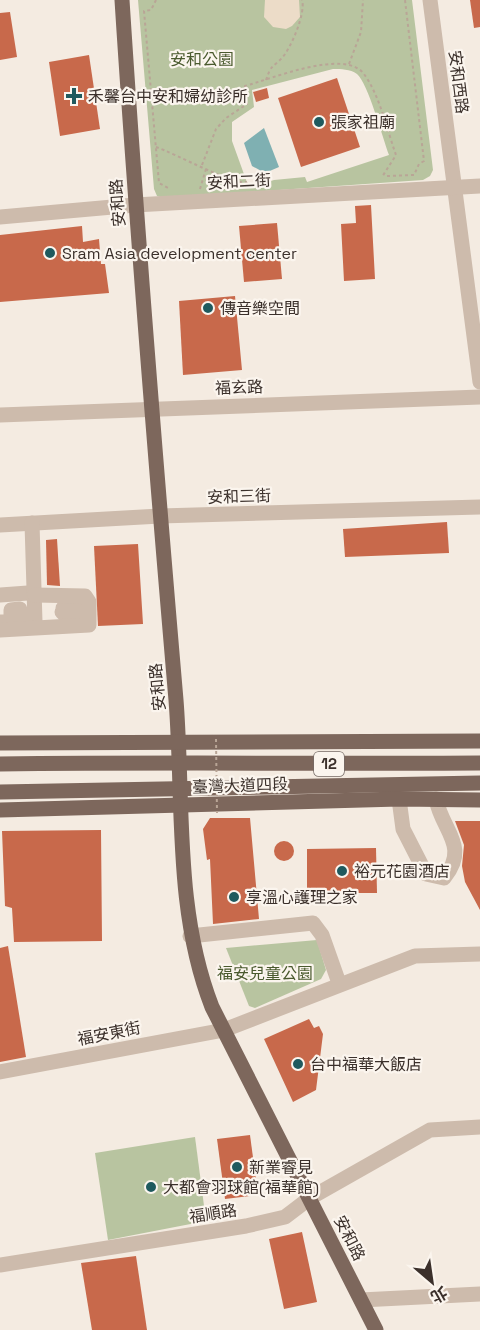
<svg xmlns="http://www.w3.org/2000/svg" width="480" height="1330" viewBox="0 0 480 1330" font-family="'Space Grotesk','Noto Sans TC',sans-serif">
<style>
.green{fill:#b8c4a0;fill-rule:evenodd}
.plaza{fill:#ecdcc8}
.water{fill:#7fb0b2}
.building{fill:#c8694b}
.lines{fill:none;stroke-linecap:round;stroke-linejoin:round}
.path{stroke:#b9a596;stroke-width:2;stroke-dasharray:3 3;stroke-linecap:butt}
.minor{stroke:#cdbbac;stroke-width:15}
.major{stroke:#7d675c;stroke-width:15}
.path-bridge{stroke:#b9a596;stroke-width:2;stroke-dasharray:3 3;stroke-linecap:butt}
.poi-dot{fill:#1f5a5e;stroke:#fbf5ee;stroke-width:2}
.labels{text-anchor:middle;stroke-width:4.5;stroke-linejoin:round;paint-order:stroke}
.shield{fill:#fbf5ee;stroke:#756b66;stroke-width:1.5}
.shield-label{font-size:15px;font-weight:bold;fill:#3b302b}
.park-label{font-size:16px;fill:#4a5a2e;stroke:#fbf5ee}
.street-label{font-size:16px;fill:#3b302b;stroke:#fbf5ee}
.poi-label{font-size:16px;fill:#3b302b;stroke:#fbf5ee;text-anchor:start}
</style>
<rect width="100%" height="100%" fill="#f4ebe1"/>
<g class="green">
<path d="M138,0h274l21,170 -3,6 -7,4 -259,18 -7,-2 -3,-7zM333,69c8,0 17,0 24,5 11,9 26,65 32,81l-82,27 -2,-5 -31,3 -25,8 -17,-47v-19l22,-15 -2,-17z"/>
<polygon points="317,940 326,970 321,979 255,1008 249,1006 226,948"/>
<polygon points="195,1137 206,1221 108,1240 95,1153"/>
</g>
<polygon class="plaza" points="265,0 299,0 300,17 292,26 286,29 273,27 264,17"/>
<polygon class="water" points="264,128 279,167 265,173 252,166 244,143"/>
<g class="building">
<polygon points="470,0 480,0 480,27 474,28"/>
<polygon points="10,12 17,57 0,60 0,13"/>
<polygon points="89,55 100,129 60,136 49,62"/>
<polygon points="337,78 360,147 301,167 278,98"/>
<polygon points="267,88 269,98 256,102 253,92"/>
<polygon points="371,205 375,279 344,281 341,224 356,223 355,206"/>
<polygon points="277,223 282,279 244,282 239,226"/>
<polygon points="82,226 83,242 99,239 101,264 105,264 109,293 0,302 0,235"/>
<polygon points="235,296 242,370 183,375 179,301"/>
<polygon points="447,522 449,553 345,557 343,529"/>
<polygon points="57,539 60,586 47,585 46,540"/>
<polygon points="138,544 143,624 98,626 94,546"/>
<polygon points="210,818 250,818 259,919 213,924 210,859 207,860 203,829"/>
<polygon points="455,821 480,821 480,910 465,882 462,866 464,845"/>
<polygon points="101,830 102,941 14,942 12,908 5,906 2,831"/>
<circle cx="284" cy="851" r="10"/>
<polygon points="376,848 377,893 307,893 307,849"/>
<polygon points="8,946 26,1057 0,1062 0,948"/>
<polygon points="309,1019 314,1028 319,1026 323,1034 316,1090 293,1102 264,1039"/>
<polygon points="250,1135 258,1195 225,1199 217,1139"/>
<polygon points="302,1232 317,1302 284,1309 269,1239"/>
<polygon points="136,1256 147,1330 92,1330 81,1263"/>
</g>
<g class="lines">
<g class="path">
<polyline points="156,0 151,10 144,11 159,183 170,189"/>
<polyline points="349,64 361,32 363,0"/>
<path d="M266,80c5,-15 6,-12 16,-22 9,-10 24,-45 20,-58"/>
<path d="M156,147c18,6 79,39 90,35l2,4"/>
<path d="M202,165l14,-36 10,-11 21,-14 -2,-18c26,-7 100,-38 119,-12 16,22 23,56 32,81l-14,22"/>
<polyline points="387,176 414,175 419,164 424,161 405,0"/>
<polyline points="200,189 206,169"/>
</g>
<g class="minor">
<polyline points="430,0 480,382"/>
<polyline points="0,217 135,205 480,186"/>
<polyline points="0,415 480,397"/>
<polyline points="0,525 160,516 480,507"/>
<polyline points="0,595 28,593"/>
<polyline points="62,612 71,621 80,614 74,603 63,608"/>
<polyline points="0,622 11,622 11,610 20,609 20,622 35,622 32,523"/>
<polyline points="0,630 89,625 89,602 85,596 35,595"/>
<path d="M399,799l4,30 23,45 18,4c26,-32 -2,-47 -8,-79"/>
<polyline points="190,936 313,923 322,935 339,983"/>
<polyline points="0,1072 224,1030 415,956 480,954"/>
<polyline points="0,1265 246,1226 285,1217 310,1198 430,1130 480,1127"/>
<polyline points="361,1300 480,1294"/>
</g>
<g class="major">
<path d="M122,0c15,234 34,467 54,700 8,102 -2,210 36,307l164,323"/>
<polyline points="0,743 480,741"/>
<path d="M0,764c160,-2 320,0 480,-1"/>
<polyline points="0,792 480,783"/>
<polyline points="0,810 399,799 480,800"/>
</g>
<polyline class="path-bridge" points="216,739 217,813"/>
</g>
<g class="poi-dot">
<path d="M71 87h6v6h6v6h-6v6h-6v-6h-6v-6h6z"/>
<circle cx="319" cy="122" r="6"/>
<circle cx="50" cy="253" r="6"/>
<circle cx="208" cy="308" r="6"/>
<circle cx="342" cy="871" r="6"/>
<circle cx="234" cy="897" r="6"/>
<circle cx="298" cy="1064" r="6"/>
<circle cx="237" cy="1167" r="6"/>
<circle cx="151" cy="1187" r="6"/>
</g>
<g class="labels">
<rect class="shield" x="314" y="752" width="30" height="24" rx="4.5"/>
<g class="shield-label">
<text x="329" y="769">12</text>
</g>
<g class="park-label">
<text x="202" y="65">安和公園</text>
<text x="265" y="979">福安兒童公園</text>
</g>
<g class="street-label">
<text transform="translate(459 82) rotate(83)" y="6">安和西路</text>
<text transform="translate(239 181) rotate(-3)" y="6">安和二街</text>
<text transform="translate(117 203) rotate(-94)" y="6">安和路</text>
<text transform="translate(239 387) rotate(-2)" y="6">福玄路</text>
<text transform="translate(239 496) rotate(-2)" y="6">安和三街</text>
<text transform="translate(157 687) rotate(-95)" y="6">安和路</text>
<text transform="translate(240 785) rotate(-2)" y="6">臺灣大道四段</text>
<text transform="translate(109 1033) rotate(-11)" y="6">福安東街</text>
<text transform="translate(213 1213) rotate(-9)" y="6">福順路</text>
<text transform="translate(350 1238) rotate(63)" y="6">安和路</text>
</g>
<g class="poi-label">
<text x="88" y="102">禾馨台中安和婦幼診所</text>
<text x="331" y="128">張家祖廟</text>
<text x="62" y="259">Sram Asia development center</text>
<text x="220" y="314">傳音樂空間</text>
<text x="354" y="877">裕元花園酒店</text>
<text x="246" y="903">享溫心護理之家</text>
<text x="310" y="1070">台中福華大飯店</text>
<text x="249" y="1173">新業睿見</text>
<text x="163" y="1193">大都會羽球館(福華館)</text>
</g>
</g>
<g transform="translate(432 1282) rotate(151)" stroke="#fbf5ee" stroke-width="4.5" paint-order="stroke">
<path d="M0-4.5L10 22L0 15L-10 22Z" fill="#3b302b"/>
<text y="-9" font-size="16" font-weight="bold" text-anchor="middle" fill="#3b302b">北</text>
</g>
</svg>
